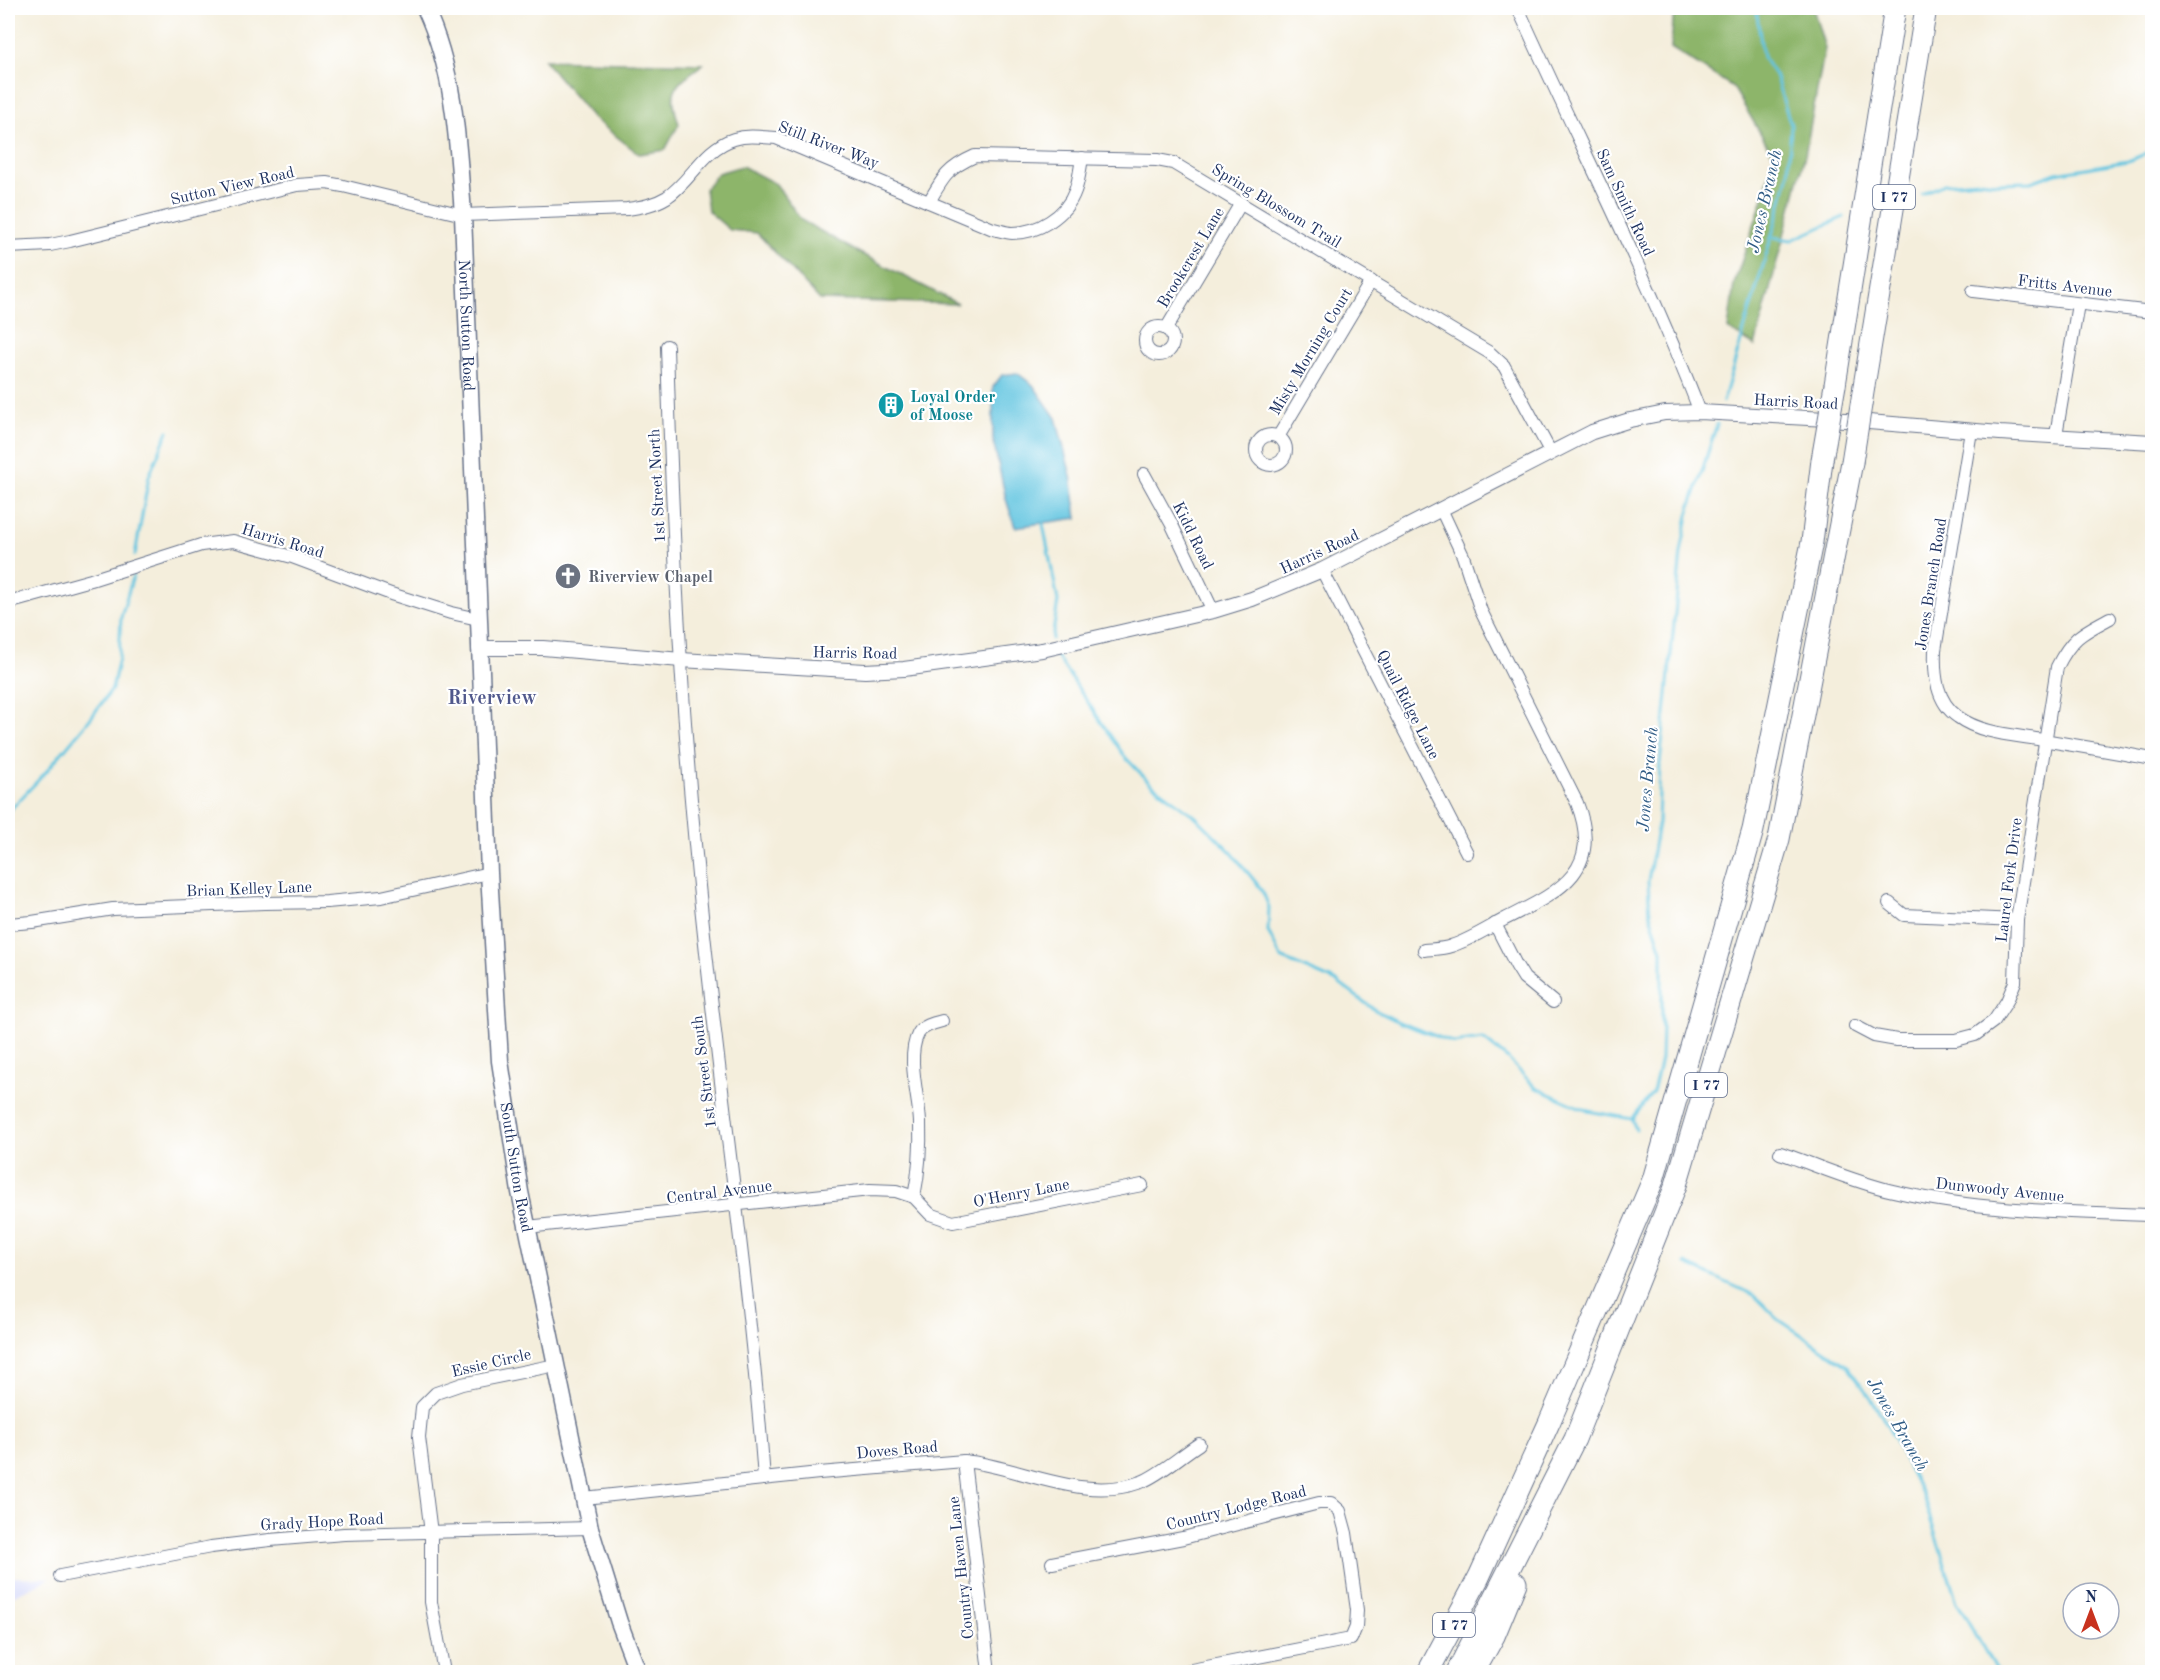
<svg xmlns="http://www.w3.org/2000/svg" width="2160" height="1680" viewBox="0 0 2160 1680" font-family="'Old Standard TT',serif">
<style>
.built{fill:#d4d8f9}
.forest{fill:#8db56a;stroke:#547264;stroke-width:1.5}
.water{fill:#62c5e0;stroke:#3e7a9f;stroke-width:1.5}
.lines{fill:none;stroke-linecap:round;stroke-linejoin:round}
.stream{stroke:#62c5e0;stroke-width:3}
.minor-casing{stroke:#67728a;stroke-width:14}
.tertiary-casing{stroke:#67728a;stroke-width:16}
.secondary-casing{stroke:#67728a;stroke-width:19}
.motorway-casing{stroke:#67728a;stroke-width:23}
.minor{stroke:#fff;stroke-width:12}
.tertiary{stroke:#fff;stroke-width:14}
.secondary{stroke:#fff;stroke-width:16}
.motorway{stroke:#fff;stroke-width:21}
.motorway-bridge-casing{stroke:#67728a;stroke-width:23;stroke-linecap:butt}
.motorway-bridge{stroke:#fff;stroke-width:21}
.labels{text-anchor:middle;stroke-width:4.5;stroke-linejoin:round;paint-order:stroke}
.shield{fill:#fff;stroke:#5f6d8e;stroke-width:1.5}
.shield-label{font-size:15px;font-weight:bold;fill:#1b2f5e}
.street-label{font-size:16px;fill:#1b2f5e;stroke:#fff}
.culture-label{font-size:16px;font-weight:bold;fill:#0d838f;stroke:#fff;text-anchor:start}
.worship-label{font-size:16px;font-weight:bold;fill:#5b616d;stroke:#fff;text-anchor:start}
.water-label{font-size:18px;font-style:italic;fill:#305c85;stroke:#fff}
.quarter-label{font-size:20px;font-weight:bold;fill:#50588c;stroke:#fff}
</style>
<rect width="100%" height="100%" fill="#fff"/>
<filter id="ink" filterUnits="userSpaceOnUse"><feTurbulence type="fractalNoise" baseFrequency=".0167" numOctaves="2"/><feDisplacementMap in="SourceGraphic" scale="12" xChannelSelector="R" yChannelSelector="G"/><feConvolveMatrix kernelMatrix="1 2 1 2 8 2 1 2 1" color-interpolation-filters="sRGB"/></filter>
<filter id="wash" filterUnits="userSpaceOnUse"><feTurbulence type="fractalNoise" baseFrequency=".008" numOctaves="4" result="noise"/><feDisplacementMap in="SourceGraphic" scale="24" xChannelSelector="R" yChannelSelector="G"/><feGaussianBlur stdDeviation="1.35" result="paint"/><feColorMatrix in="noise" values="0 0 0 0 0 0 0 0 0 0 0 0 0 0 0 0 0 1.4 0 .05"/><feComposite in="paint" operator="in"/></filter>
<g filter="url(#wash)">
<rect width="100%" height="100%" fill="#f4eedc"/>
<polygon class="built" points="8,1577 51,1578 8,1598"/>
<g class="forest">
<polygon points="1674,8 1813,8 1825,48 1805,155 1755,346 1728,329 1734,284 1762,201 1774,156 1733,87 1671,48"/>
<path d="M544,60l159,4c-29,22 -36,24 -24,60l-14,26 -26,4 -46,-36z"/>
<polygon points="742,166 776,184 801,220 854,250 958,304 820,300 757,233 730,230 708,211 705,189 718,173"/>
</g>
<polygon class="water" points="1017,373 1033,385 1056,418 1071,476 1077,518 1015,527 1006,499 993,440 993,387 1002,375"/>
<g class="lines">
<g class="stream">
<polyline points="1922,194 1944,184 1978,181 1997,183 2031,182 2056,173 2128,161 2152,151"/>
<polyline points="1772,237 1792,240 1844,217"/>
<polyline points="1723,402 1781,204 1788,176 1791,125 1775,75 1763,57 1756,8"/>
<polyline points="1043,524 1058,601 1052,639"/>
<polyline points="135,555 149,476 168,431"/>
<polyline points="1055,654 1125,757 1151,784 1196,817 1232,853 1262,890 1269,907 1268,931 1281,958 1337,982 1375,1010 1401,1023 1454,1043 1483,1039 1508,1059 1536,1088 1588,1111 1632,1119"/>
<polyline points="8,812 45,773 90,719 112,689 119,658 121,617 133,576"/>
<polyline points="1632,1119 1653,1092 1661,1059 1662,1028 1662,951 1650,915 1648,881 1658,823 1660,764 1681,553 1688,515 1717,424"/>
<polyline points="1632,1119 1636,1130"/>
<polyline points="1686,1264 1754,1295 1778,1319 1849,1367 1878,1409 1895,1440 1923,1496 1957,1602 1997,1672"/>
</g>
</g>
</g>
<g filter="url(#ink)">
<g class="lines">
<defs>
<g id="minor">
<path d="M1518,8c60,134 129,266 182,404"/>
<path d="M929,202c14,-25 19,-34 46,-46l182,4 16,3 317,190 14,13 47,87"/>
<path d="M8,247l42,-2 20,-4 227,-56 30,-2 16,3 120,29 164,-6c14,-2 27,-4 40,-12 24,-16 37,-49 67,-58 14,-4 27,-2 42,-1l217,91c6,1 13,4 19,4 26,0 54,-17 63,-42 4,-10 5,-22 7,-33"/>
<polyline points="1973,291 2152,312"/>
<circle cx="1159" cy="341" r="14"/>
<polyline points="1166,329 1241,203"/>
<path d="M667,346c5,174 13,347 30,519 19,205 52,409 67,614"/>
<path d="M1971,431l-36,219c-1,24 1,52 23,67 23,17 57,18 85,23 36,6 73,12 109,19"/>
<polyline points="2056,435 2078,304"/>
<circle cx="1271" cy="450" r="15"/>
<polyline points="1278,437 1371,281"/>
<polyline points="1144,474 1171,523 1213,611"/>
<polyline points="1322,570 1467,853"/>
<polyline points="8,603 91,580 201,545 233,541 292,557 391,594 451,613 478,619"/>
<polyline points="1889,903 1904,915 2017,920"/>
<polyline points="8,924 32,922 113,909 264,903 327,902 381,897 489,873"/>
<polyline points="1495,924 1516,965 1524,978 1553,1002"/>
<path d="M1424,950c9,-1 19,-1 27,-4 19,-6 37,-18 54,-27 53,-27 99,-47 72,-116l-96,-192 -18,-55 -22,-47"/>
<path d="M1855,1026l19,10 23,4h59l19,-5 19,-14 13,-20 8,-19 2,-62 40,-253c15,-30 25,-34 53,-49"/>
<path d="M1780,1153c36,12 77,30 113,38 85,20 172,21 259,24"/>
<path d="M914,1197c5,-25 7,-49 6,-75 -1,-24 -14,-65 -2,-88 4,-8 16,-11 24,-13"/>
<polyline points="527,1227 870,1190 896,1191 914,1197 930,1214 953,1222 1142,1185"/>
<polyline points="964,1461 989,1672"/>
<path d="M584,1498l235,-25 145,-12c58,6 118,42 177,21 17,-6 42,-28 58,-38"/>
<polyline points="1052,1563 1183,1538 1319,1503 1331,1503 1340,1511 1346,1533 1357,1610 1356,1627 1351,1639 1181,1672"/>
<polyline points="60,1576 211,1547 270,1540 344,1534 590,1528"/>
<polyline points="444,1672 431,1602 431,1533 419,1437 422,1407 436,1393 462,1384 556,1365"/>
</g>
<polyline id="tertiary" points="479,648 543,648 681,660 865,671 904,669 1042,650 1213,611 1252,599 1322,570 1592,432 1630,420 1665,413 1700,412 1845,420 2000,433 2152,442"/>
<g id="secondary">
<path id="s1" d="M425,8c30,64 33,136 38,207l26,658 11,188 20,131 70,336 29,94 19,50"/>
</g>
<g id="motorway">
<polyline points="1835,385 1895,8"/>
<polyline points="1864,386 1926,8"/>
<polyline points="1428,1672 1479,1577 1549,1423 1653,1180 1753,830 1812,542 1822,460"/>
<polyline points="1457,1672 1575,1439 1676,1185 1779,839 1852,462"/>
<polyline points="1474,1672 1494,1636 1516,1583"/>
</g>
</defs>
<use href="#minor" class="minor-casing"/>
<use href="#tertiary" class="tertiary-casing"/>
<use href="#secondary" class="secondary-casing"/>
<use href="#motorway" class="motorway-casing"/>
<use href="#minor" class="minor"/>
<use href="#tertiary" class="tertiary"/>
<use href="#secondary" class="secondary"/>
<use href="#motorway" class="motorway"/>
<defs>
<g id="motorway-bridge">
<polyline points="1822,460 1835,385"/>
<polyline points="1852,462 1864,386"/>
</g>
</defs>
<use href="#motorway-bridge" class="motorway-bridge-casing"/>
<use href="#motorway-bridge" class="motorway-bridge"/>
</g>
</g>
<defs>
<symbol id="building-disc" viewBox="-11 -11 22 22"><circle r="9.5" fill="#0f9aa8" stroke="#fff"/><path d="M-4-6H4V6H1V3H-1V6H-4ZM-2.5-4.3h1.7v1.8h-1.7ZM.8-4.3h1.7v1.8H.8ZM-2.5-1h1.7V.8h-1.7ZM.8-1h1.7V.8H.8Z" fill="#fff"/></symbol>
<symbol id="church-disc" viewBox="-11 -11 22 22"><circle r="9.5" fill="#6b7280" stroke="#fff"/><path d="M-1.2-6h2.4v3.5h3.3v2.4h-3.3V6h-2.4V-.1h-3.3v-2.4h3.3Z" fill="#fff"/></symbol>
</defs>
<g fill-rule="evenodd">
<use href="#building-disc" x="876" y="390" width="30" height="30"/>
<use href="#church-disc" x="553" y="561" width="30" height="30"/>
</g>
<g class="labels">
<g class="shield">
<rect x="1873" y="185" width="42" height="24" rx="4.5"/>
<rect x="1685" y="1073" width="42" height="24" rx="4.5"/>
<rect x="1433" y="1613" width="42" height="24" rx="4.5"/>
</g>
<g class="shield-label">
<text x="1894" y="202">I 77</text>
<text x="1706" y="1090">I 77</text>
<text x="1454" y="1630">I 77</text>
</g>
<g class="street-label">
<text transform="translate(829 144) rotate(21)" y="6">Still River Way</text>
<text transform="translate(232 185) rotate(-13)" y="6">Sutton View Road</text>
<text transform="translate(1626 202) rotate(65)" y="6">Sam Smith Road</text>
<text transform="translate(1277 205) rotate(31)" y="6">Spring Blossom Trail</text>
<text transform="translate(1190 257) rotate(-59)" y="6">Brookcrest Lane</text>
<text transform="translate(2065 285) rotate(7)" y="6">Fritts Avenue</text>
<text dy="6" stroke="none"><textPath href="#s1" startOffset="322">North Sutton Road</textPath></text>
<text transform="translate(1310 351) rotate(-59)" y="6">Misty Morning Court</text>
<text transform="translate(1796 401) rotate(3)" y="6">Harris Road</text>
<text transform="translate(656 486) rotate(-93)" y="6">1st Street North</text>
<text transform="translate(1194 535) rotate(64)" y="6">Kidd Road</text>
<text transform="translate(283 540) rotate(17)" y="6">Harris Road</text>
<text transform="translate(1319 551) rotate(-25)" y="6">Harris Road</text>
<text transform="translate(1930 584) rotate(-81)" y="6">Jones Branch Road</text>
<text transform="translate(855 652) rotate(1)" y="6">Harris Road</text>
<text transform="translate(1409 704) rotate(63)" y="6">Quail Ridge Lane</text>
<text transform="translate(2008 880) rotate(-83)" y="6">Laurel Fork Drive</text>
<text transform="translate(249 888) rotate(-2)" y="6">Brian Kelley Lane</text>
<text transform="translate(703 1072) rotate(-97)" y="6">1st Street South</text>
<text dy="6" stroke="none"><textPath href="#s1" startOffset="1166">South Sutton Road</textPath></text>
<text transform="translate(2000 1189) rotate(6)" y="6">Dunwoody Avenue</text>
<text transform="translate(719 1191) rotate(-7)" y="6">Central Avenue</text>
<text transform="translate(1021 1192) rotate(-11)" y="6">O'Henry Lane</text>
<text transform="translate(491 1362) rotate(-13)" y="6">Essie Circle</text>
<text transform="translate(897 1449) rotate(-5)" y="6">Doves Road</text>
<text transform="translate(1236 1507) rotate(-14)" y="6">Country Lodge Road</text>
<text transform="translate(322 1521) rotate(-3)" y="6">Grady Hope Road</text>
<text transform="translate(960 1568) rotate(-96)" y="6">Country Haven Lane</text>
</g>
<g class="culture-label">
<text x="910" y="402">Loyal Order<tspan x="910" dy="18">of Moose</tspan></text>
</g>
<g class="worship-label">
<text x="588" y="582">Riverview Chapel</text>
</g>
<g class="water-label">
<text transform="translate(1764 201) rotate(-77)" y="6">Jones Branch</text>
<text transform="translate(1647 779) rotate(-85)" y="6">Jones Branch</text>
<text transform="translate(1898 1424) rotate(60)" y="6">Jones Branch</text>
</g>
<g class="quarter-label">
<text x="492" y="704">Riverview</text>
</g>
</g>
<rect width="2160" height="1680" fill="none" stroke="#fff" stroke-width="30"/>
<g transform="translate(2091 1611)"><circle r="28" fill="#ffffff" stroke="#a4acbf" stroke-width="1.5"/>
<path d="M0-4.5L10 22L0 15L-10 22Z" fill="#c8321e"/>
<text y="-9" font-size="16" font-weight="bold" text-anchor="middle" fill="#1b2f5e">N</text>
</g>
</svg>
